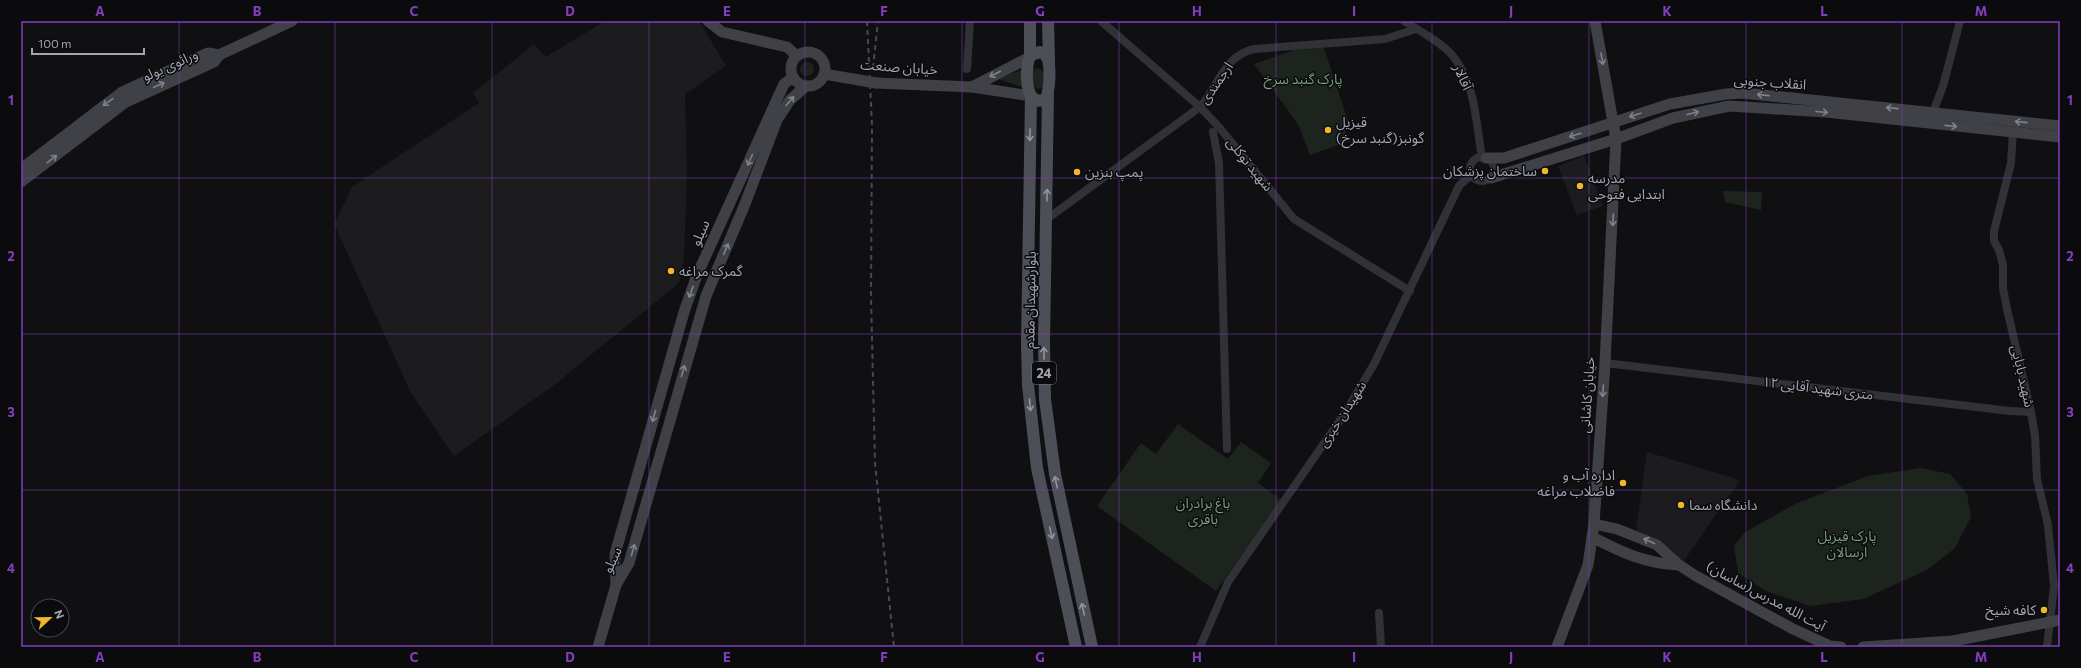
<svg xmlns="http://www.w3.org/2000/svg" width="2081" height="668" viewBox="0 0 2081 668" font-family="Commissioner,'Noto Sans Arabic',sans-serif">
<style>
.built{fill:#1c1c1f}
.green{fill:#1d241e}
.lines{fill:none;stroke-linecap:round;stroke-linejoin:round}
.street{stroke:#313237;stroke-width:8}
.secondary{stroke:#3f4147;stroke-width:11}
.primary{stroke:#4d4f56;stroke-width:12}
.rail{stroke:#484a50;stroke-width:2;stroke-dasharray:5 4;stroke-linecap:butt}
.secondary-bridge{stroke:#3f4147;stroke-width:11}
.oneway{stroke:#7f838d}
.oneway2{stroke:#9095a0}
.grid{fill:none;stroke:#813ebd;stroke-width:1;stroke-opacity:0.55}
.poi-dot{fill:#f1b829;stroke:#0b0b0d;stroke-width:1.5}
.labels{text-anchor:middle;stroke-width:3;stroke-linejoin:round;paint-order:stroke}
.shield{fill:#0b0b0d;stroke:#747881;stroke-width:1}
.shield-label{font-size:13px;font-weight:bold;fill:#a1a6b3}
.street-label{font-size:14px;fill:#a1a6b3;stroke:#0b0b0d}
.park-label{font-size:14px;fill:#789e7c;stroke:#0b0b0d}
.poi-label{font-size:14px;fill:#a1a6b3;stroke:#0b0b0d;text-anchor:start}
.neatline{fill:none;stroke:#813ebd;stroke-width:1.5}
.grid-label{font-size:13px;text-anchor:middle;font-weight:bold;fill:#813ebd}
</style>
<rect width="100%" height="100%" fill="#101012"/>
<g class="built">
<polygon points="605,21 699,21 726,66 685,94 687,176 684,258 679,283 553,386 454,456 411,393 334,224 352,187 479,103 473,93 534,44 546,57"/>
<polygon points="1584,156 1603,206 1577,215 1558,166"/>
<polygon points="1647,452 1740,480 1683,562 1636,530"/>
</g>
<g class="green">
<polygon points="1324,48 1348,121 1343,125 1349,141 1310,155 1298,124 1254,64 1294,50"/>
<circle cx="807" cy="69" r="7"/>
<polygon points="1038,68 1044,72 1044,85 1042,88 1037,89 1033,84 1032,72 1034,69"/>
<polygon points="1021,70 1022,87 998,79"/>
<polygon points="1723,191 1762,192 1761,210 1725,202"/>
<polygon points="1178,424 1228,459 1241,442 1271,463 1258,483 1281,500 1216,591 1097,506 1141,443 1156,454"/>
<polygon points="1921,468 1950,474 1967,494 1971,517 1955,548 1927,570 1863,599 1810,606 1766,591 1738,573 1734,546 1745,532 1797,503 1868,476"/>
</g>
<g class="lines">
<g class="street">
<polyline points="1101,21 1200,107 1219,127 1294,219 1410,291"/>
<path d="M1404,21c15,10 36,20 48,34 24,28 24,69 30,103"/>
<polyline points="967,69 970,21"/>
<polyline points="1933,112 1943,86 1960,21"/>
<polyline points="2013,131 2011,163 1994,231 1994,241 1999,250 2003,265 2003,288 2007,309 2031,412 2035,436 2037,479 2048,525 2054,586 2047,647"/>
<polyline points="1213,132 1219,163 1227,449"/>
<circle cx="1482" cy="169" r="12"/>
<path d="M1046,216h5l149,-109c19,-22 24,-51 54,-58l131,-10 31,-10"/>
<polyline points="1605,363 2010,411 2031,412"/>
<polyline points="1379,613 1381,647"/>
<polyline points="1200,647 1228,582 1345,413 1374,364 1459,186 1472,174"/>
</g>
<g class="secondary">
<polyline points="708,21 722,32 787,47 797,56"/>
<circle cx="808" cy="69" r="17"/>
<polyline points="219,55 292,21"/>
<polyline points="1030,57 972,87 1031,96"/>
<polyline points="824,74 859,80"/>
<polyline points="876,83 972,87"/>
<polyline points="1486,158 1504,158 1670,104 1726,94 1743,93 2060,126"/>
<polyline points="21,169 122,92 208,53 219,55"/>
<polyline points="1491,178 1616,139 1673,118 1729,106 1826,112 2060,137"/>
<polyline points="21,182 126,102 214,62 219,55"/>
<polyline points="1594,524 1617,529 1657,545 1679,565 1696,576 1793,629 1830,646 1841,647"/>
<path d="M1592,537c31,16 52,26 87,28"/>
<polyline points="616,585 615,554 684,312 697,275 784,84 793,77"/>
<polyline points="598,647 616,585 629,563 706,296 745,204 777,120 790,100 806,86"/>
<polyline points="1557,647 1588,565 1594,524 1605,363 1616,139 1595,21"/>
<polyline points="1863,647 1953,641 2060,620"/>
</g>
<g class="primary">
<polyline points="1030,21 1030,57"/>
<polyline points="1048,21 1049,61"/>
<path d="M1040,52c3,1 6,2 7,6 4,6 3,35 -2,41 -21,11 -21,-35 -14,-44z"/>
<polyline points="1048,93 1044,343 1045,399 1055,474 1092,647"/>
<polyline points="1031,96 1027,344 1028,385 1037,468 1076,647"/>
</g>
<g class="rail">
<polyline points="867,21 872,125 871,296 875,463 894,647"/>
<polyline points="873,68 878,21"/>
</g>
<polyline class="secondary-bridge" points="859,80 876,83"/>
</g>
<defs><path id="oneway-shaft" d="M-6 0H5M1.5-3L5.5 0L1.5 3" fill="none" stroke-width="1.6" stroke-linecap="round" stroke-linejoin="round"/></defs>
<g class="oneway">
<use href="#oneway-shaft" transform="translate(1602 59) rotate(80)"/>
<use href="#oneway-shaft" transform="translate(995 74) rotate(153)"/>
<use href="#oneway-shaft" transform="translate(159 85) rotate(-25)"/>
<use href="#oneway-shaft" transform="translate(1763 95) rotate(-174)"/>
<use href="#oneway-shaft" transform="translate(790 101) rotate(-49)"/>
<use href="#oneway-shaft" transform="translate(108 102) rotate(145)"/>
<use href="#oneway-shaft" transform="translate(1892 108) rotate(-174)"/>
<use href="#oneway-shaft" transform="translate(1822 112) rotate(5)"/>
<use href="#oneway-shaft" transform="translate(1693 113) rotate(-14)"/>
<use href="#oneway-shaft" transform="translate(1635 115) rotate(162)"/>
<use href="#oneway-shaft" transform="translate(2021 122) rotate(-174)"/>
<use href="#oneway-shaft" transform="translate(1951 126) rotate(6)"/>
<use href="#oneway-shaft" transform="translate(1575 135) rotate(162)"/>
<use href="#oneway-shaft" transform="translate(52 159) rotate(-38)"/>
<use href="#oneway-shaft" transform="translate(750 160) rotate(114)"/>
<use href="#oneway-shaft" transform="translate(1613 220) rotate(93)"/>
<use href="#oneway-shaft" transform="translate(726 249) rotate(-67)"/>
<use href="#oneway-shaft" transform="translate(691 292) rotate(110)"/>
<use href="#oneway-shaft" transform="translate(683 371) rotate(-74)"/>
<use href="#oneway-shaft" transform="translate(1603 391) rotate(94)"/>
<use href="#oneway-shaft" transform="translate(654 416) rotate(106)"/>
<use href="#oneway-shaft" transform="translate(1649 541) rotate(-156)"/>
<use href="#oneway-shaft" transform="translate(633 550) rotate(-74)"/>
</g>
<g class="oneway2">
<use href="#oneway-shaft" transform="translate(1030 135) rotate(91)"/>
<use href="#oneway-shaft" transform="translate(1047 195) rotate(-89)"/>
<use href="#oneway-shaft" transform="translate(1044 353) rotate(-91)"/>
<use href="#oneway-shaft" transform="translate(1030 405) rotate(85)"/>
<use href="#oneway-shaft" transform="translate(1056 482) rotate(-102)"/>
<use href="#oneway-shaft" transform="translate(1051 533) rotate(77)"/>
<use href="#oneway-shaft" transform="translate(1083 609) rotate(-103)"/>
</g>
<path class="grid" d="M179,21v626M335,21v626M492,21v626M649,21v626M805,21v626M962,21v626M1119,21v626M1276,21v626M1432,21v626M1589,21v626M1746,21v626M1902,21v626M21,178h2039M21,334h2039M21,490h2039"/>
<g class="poi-dot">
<circle cx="1328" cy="130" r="4"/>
<circle cx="1545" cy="171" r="4"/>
<circle cx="1077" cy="172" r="4"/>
<circle cx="1580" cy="186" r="4"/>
<circle cx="671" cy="271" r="4"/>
<circle cx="1623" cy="483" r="4"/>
<circle cx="1681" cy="505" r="4"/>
<circle cx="2044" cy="610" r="4"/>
</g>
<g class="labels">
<rect class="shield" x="1032" y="362" width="24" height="22" rx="3"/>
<g class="shield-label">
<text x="1044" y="378">24</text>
</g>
<g class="street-label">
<text transform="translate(170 65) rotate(-24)" y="5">ورائوی یولو</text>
<text transform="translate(899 67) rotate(4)" y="5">خیابان صنعت</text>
<text transform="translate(1463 77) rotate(66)" y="5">آقالار</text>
<text transform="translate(1770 82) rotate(4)" y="5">انقلاب جنوبی</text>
<text transform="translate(1216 83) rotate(-55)" y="5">ارجمندی</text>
<text transform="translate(1250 164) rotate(51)" y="5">شهید توکلی</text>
<text transform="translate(700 233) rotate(-66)" y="5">سیلو</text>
<text transform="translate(1030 300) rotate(-89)" y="5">بلوارشهیدان مقدم</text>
<text transform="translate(2023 376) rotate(77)" y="5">شهید بابایی</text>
<text transform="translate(1818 388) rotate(7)" y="5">۱۲ متری شهید آقایی</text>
<text transform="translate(1587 395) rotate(-86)" y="5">خیابان کاشانی</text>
<text transform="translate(1342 414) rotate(-57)" y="5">شهیدان خیری</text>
<text transform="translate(612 560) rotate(-65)" y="5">سیلو</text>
<text transform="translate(1766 596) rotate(28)" y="5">آیت الله مدرس(ساسان)</text>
</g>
<g class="park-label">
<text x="1303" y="84">پارک گنبد سرخ</text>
<text x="1203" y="508">باغ برادران<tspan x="1203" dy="16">باقری</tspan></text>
<text x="1847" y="541">پارک قیزیل<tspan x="1847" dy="16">ارسالان</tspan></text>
</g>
<g class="poi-label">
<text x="1336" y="127">قیزیل<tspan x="1336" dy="16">گونبز(گنبد سرخ)</tspan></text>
<text x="1537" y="176" text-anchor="end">ساختمان پزشکان</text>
<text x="1085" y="177">پمپ بنزین</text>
<text x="1588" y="183">مدرسه<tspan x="1588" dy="16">ابتدایی فتوحی</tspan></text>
<text x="679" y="276">گمرک مراغه</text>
<text x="1615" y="480" text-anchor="end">اداره آب و<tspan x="1615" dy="16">فاضلاب مراغه</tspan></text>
<text x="1689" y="510">دانشگاه سما</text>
<text x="2036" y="615" text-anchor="end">کافه شیخ</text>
</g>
</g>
<rect width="2081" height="668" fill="none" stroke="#0b0b0d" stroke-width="44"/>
<g transform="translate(50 618) rotate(68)"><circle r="19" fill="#0b0b0d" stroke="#47494f"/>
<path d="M0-3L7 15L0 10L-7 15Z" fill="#f1b829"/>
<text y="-6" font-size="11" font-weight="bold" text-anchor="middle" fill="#a1a6b3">N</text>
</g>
<path d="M32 48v6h112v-6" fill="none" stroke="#a1a6b3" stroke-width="2"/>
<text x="38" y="48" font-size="12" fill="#a1a6b3" stroke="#0b0b0d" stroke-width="3" paint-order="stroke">100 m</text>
<rect x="22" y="22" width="2037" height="624" class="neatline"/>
<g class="grid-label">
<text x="100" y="16">A</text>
<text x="257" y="16">B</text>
<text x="414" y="16">C</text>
<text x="570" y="16">D</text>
<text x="727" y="16">E</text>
<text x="884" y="16">F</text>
<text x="1040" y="16">G</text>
<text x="1197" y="16">H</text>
<text x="1354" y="16">I</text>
<text x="1511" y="16">J</text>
<text x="1667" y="16">K</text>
<text x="1824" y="16">L</text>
<text x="1981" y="16">M</text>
<text x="11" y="105">1</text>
<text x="2070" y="105">1</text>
<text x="11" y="261">2</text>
<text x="2070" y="261">2</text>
<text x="11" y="417">3</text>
<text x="2070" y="417">3</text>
<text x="11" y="573">4</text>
<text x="2070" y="573">4</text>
<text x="100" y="662">A</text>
<text x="257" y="662">B</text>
<text x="414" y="662">C</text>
<text x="570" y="662">D</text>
<text x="727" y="662">E</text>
<text x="884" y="662">F</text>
<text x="1040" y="662">G</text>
<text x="1197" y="662">H</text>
<text x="1354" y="662">I</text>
<text x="1511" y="662">J</text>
<text x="1667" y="662">K</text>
<text x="1824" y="662">L</text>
<text x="1981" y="662">M</text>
</g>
</svg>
